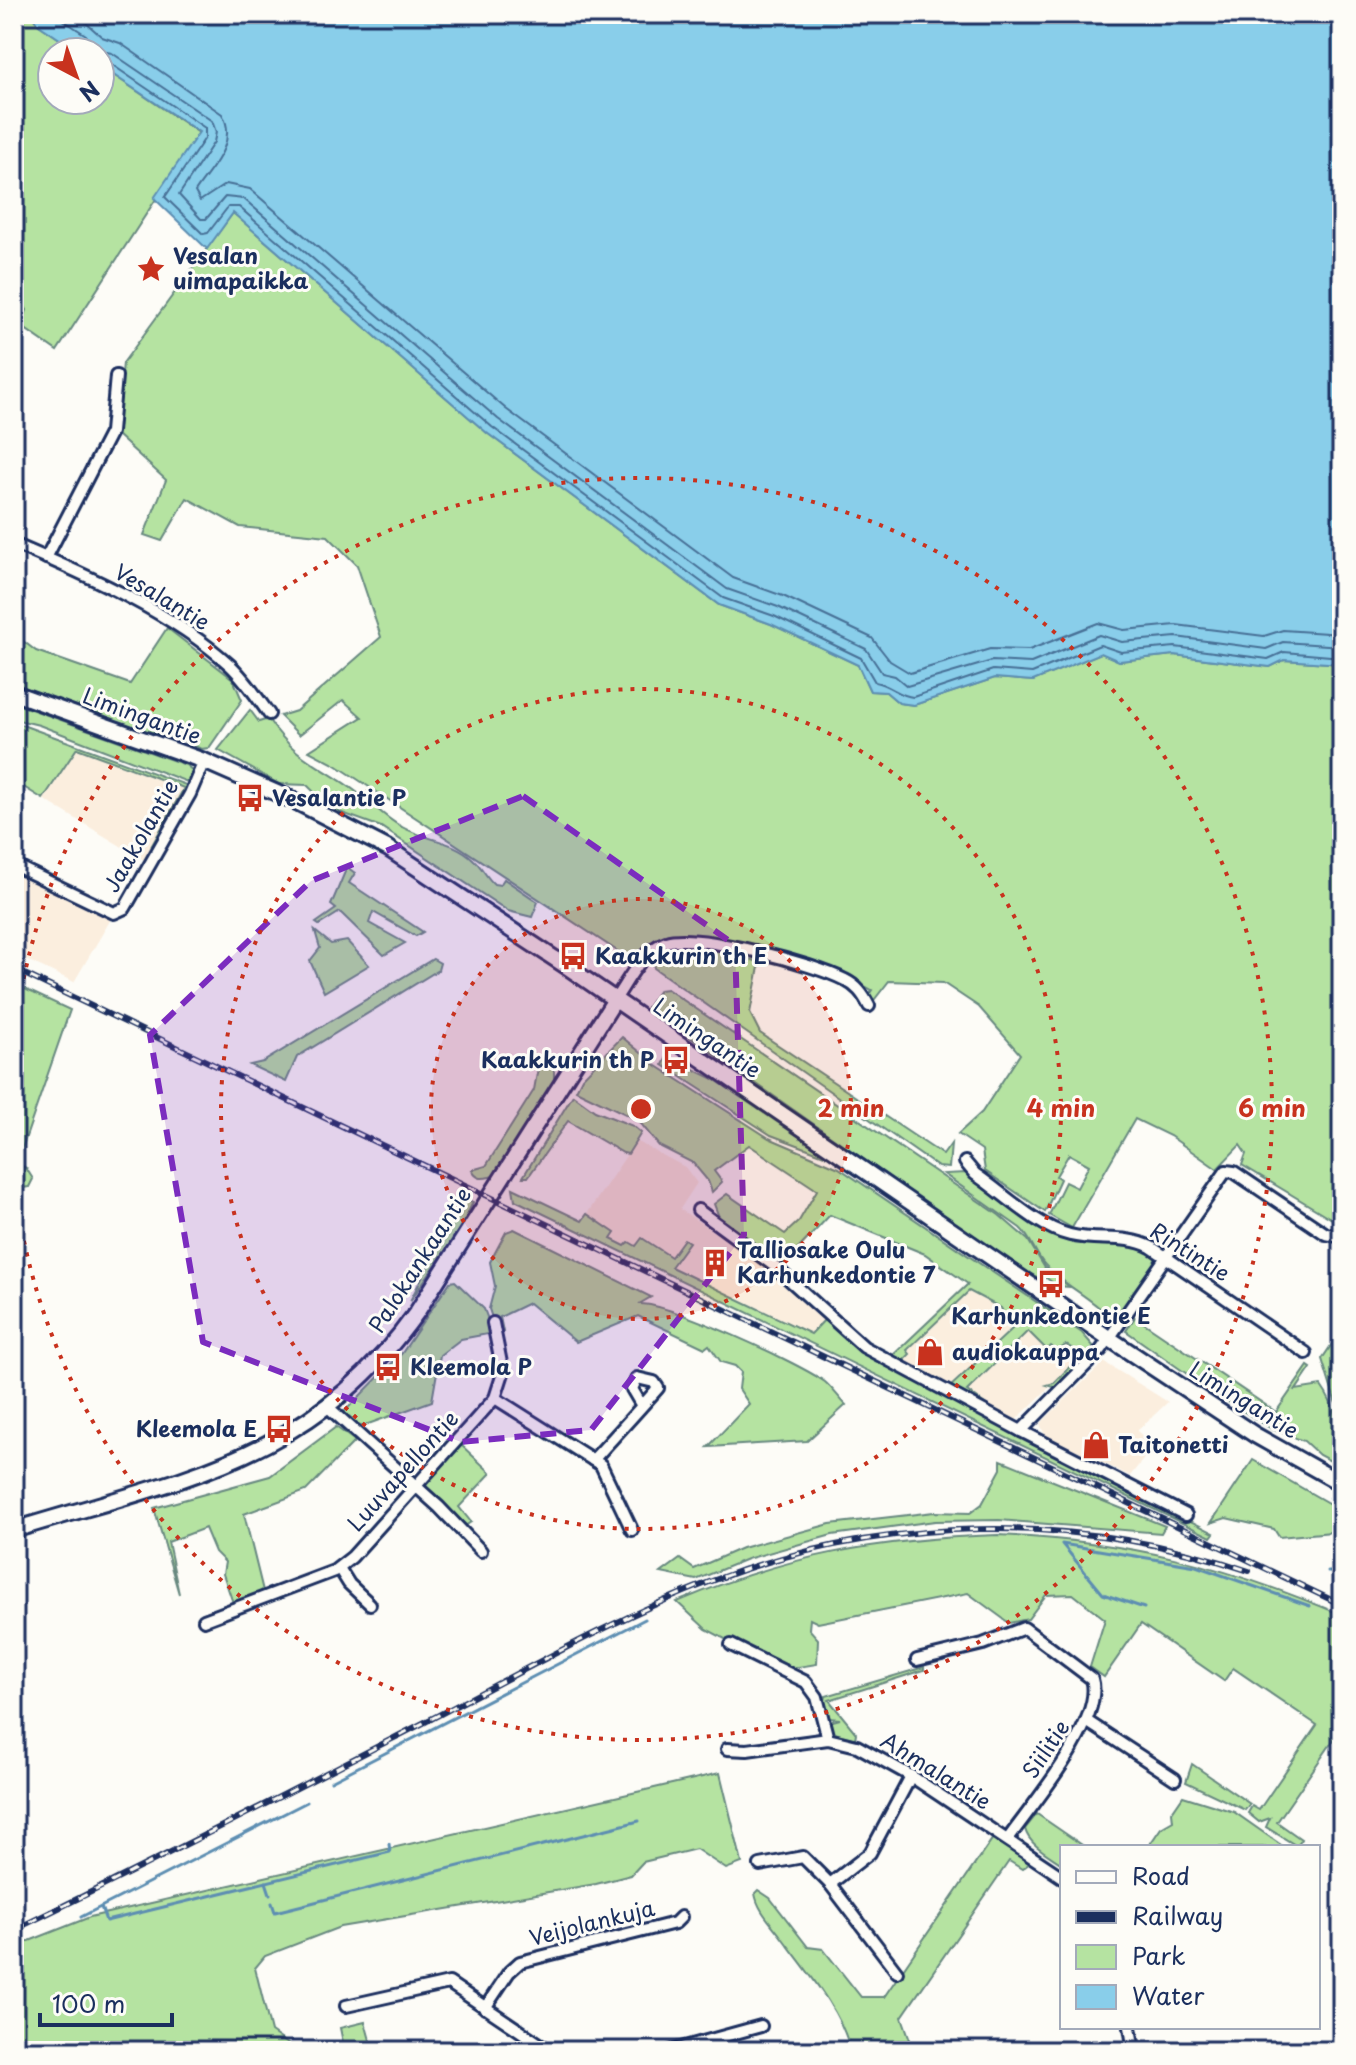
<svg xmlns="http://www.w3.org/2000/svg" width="1356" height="2065" viewBox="0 0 1356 2065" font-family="'Playpen Sans',sans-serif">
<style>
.built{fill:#fbeede}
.green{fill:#b5e3a1;stroke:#688980;stroke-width:2}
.water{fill:#89ceea;stroke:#5d8eb2;stroke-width:2}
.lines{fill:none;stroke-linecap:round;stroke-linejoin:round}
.shore{stroke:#476f96;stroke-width:2}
.stream{stroke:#5d8eb2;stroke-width:3}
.minor-casing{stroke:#1b2f5e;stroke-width:16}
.secondary-casing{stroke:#1b2f5e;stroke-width:20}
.minor{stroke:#fdfcf7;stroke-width:10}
.secondary{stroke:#fdfcf7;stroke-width:14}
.rail-casing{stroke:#1b2f5e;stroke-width:6}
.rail{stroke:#fdfcf7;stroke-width:3;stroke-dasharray:9;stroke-linecap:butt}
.marked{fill:#7b2cbf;fill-opacity:0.2;stroke:#7b2cbf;stroke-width:6;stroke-dasharray:16 10;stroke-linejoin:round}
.ring{fill:none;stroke:#c8321e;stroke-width:4;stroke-dasharray:4 8}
.labels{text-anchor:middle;stroke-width:6;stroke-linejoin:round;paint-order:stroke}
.poi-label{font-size:22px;font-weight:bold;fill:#1b2f5e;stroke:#fdfcf7;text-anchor:start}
.street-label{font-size:22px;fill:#1b2f5e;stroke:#fdfcf7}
.centre{fill:#c8321e;stroke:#fdfcf7;stroke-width:4}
.ring-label{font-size:24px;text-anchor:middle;font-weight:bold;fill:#c8321e;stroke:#fdfcf7;stroke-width:6;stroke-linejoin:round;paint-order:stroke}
</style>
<rect width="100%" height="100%" fill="#fdfcf7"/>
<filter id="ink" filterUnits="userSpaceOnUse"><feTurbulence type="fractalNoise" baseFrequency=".0125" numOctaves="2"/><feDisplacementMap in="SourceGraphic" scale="16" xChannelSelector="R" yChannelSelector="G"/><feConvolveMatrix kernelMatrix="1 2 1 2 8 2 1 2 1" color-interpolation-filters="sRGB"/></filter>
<g filter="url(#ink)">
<g class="built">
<polygon points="76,748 184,788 144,860 43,799"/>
<polygon points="14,873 111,919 74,982 14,954"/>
<polygon points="636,1141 685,1167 697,1183 680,1209 763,1265 824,1321 812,1335 580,1224"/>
<polygon points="980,1273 1087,1351 1016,1420 895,1356"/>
<polygon points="1104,1362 1168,1402 1137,1431 1154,1446 1130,1476 1045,1435 1040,1424"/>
</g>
<g class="green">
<polygon points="14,14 30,14 39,25 79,52 52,52 52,100 100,100 100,66 199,133 57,351 21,326 27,310 14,287"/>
<polygon points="233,213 487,433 719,605 771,624 858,665 870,691 886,692 899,703 914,705 995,678 1033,681 1101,653 1120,661 1174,655 1270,667 1284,660 1342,664 1342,1225 1242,1165 1246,1154 1240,1145 1217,1169 1170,1136 1135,1119 1072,1228 1049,1215 1065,1182 1077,1188 1089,1165 1069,1154 1056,1176 1060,1179 1045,1212 985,1171 982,1150 958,1134 982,1112 1020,1054 979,1007 943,983 889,981 871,1004 868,996 872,990 850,978 693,936 671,936 634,962 336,765 309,751 362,717 343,700 299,735 280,716 296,711 381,637 357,565 328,536 240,527 187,498 162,541 144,535 166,480 116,434 123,363"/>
<polygon points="167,628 233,679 242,700 209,748 201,749 181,739 140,729 14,684 14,634 36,651 130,684"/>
<polygon points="14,703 186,765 194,772 190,783 39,725 14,719"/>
<path d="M250,710l9,12 9,-3c30,43 52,45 90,74 15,11 27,25 44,34 23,13 52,13 72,33 8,7 12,17 20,24l6,1 4,-6 34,23 -6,15 -24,-6 -127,-84 -50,-18 -24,-24 -28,-1 -61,-34z"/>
<polygon points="14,722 186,785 189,788 157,844 152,845 184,788 77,748 43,799 14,781"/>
<polygon points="347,867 355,873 349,883 423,932 416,936 373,912 369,923 405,943 384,955 340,912 319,925 316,923 336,909 331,905"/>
<polygon points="315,931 331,944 347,941 369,965 324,992 310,961 320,948"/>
<polygon points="689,944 760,962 750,1013 760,1033 943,1155 951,1144 949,1168 938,1167 654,968 653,959 671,945"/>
<polygon points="433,959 440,963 438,970 297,1057 286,1082 250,1065 263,1062"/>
<polygon points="14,984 70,1010 17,1163 26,1168 33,1179 29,1187 14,1189"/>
<polygon points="667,989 999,1215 1028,1240 1045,1268 1070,1287 1057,1286 1045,1277 1043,1280 1020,1269 647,1007 659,990"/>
<polygon points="622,1037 657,1066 769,1138 839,1168 1082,1333 1094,1347 1088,1359 1057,1388 1047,1385 1054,1383 1082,1354 1066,1345 1057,1351 1051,1346 1047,1350 1028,1331 967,1391 988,1406 984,1408 949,1388 1012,1329 1001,1308 969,1291 907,1350 910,1354 902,1362 891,1357 968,1284 925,1254 830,1215 784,1264 779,1259 775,1260 721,1222 714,1204 727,1194 785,1234 799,1221 817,1190 749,1145 714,1171 722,1182 712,1192 708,1181 693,1163 659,1146 638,1120 576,1090 582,1078"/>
<polygon points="667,1057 678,1065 681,1063 714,1079 827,1156 771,1135 663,1065"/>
<path d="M554,1059v25l-60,92c-10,2 -17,5 -22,-6l14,-4 48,-76 5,-28z"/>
<polygon points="573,1095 595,1111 633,1126 641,1133 628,1154 623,1153 568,1121 528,1177 523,1177"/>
<path d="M966,1173l91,60 76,10 25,13v4l-43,62c-22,-24 -51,-36 -70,-57 -10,-11 -13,-26 -25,-37l-76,-54z"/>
<polygon points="513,1188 582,1221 587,1214 615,1233 611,1239 625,1246 629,1242 636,1246 642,1238 671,1257 684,1239 689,1242 671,1267 811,1334 826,1318 863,1351 885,1364 1214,1533 1211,1537 515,1200"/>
<polygon points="462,1198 473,1202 460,1230 410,1301"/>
<path d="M514,1229l137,68 -12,7c28,-2 160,59 186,78 7,6 14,16 21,23l-39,36 -99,6 41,-43 -10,-15 2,-17 -6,-6 -14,-4 -12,-17 -4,3 -67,-32 -62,26 -47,-39 -29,14 3,15 -6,1 -8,-24 6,-23 -5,-24 16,-30z"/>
<polygon points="455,1281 484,1309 493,1333 461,1339 440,1355 432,1401 357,1428 343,1413 402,1353 450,1282"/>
<path d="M1135,1317l141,95 32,-46 3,2 -15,22 25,-4c17,23 21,54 21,81l-23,-12 -15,-14 -32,-12 -58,-36 -88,-62z"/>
<polygon points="1342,1329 1342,1423 1322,1359"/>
<polygon points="336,1427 355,1441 306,1491 244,1514 263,1591 233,1603 223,1574 225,1562 215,1552 205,1528 168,1542 179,1594 154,1508 270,1476"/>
<polygon points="459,1443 491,1473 459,1507 471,1522 465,1526 426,1486 427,1479"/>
<polygon points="1001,1460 1165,1526 1161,1533 999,1520 935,1521 832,1535 747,1559 696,1580 661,1573 680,1559 694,1569 742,1548 830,1524 934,1512 970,1513 982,1504 1001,1469"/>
<polygon points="1253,1460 1342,1511 1342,1531 1279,1537 1274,1529 1226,1518 1211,1523"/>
<path d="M998,1535c132,6 223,29 344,80v123h-7l-58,84 24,17 -4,7 -31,-19 4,-9 -11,4 -11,-9 4,-7 7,4 58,-85 -84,-57 -9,13 -83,-57 -37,53 -14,-10 15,-48 -32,-25 -27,1 -18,24 -19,4 -41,-30 -150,30 -8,-4 -1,10 9,10 -1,25 -25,4 -46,-18 -40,-21 -29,-27c110,-47 202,-63 321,-67z"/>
<polygon points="924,1667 924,1670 829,1700 856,1733 855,1739 831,1732 829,1722 840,1719 828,1718 824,1705 826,1696"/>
<polygon points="1192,1764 1250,1804 1245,1810 1186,1782"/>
<polygon points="720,1773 742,1863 726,1869 696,1849 643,1862 631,1875 596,1884 340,1927 265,1956 255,1968 271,2032 298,2051 14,2051 14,1947 90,1917"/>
<polygon points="1183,1796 1234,1812 1284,1847 1148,1847 1161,1828 1173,1821 1172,1812"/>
<path d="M1037,1814l48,33h-23v17c-13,-9 -33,-19 -37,-35z"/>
<path d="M993,1838l37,25 -8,6 -13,-8 -107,156 12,34h-64c-6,-37 -47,-85 -70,-116 -9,-12 -23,-26 -25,-42l3,-3 12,8 38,49 15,2 38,48h23z"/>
<polygon points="365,2022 371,2044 381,2051 330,2051 344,2047 340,2028"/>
</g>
<polygon class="water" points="30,14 1342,14 1342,664 1284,660 1270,667 1174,655 1119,661 1101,653 1033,681 995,678 914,705 899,703 886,692 870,691 858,665 771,624 719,605 487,433 233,213 207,249 154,198 199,132 100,66 100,52 79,52 39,25"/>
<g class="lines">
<g class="shore">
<polyline points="54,14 86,35 94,50 112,53 212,121 216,132 214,142 179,195 201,219 206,219 225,197 244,199 498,419 727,589 778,607 866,649 882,673 895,676 907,686 992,661 1031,663 1099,635 1122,642 1176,637 1266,649 1283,642 1342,646"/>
<path d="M76,14l26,23 18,6 102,71c17,29 -12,55 -27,78l5,9 26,-17 24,5 256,220 227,169 50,18 89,42 18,23 20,12 80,-24 39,1 69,-27 26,7 52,-5 88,11 19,-6 59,4"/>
<path d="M100,60l8,2 97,66v10l-40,59 38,37 5,-1 20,-26h11l253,220 231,171 51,18 87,42 14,24c15,3 24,14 38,15l80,-27 39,3 68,-28 21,7 54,-5 93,12 16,-7 58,5"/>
</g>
<g class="stream">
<polyline points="1330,1498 1342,1504"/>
<polyline points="1328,1572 1342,1572"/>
<polyline points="1144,1608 1103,1594 1062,1544 1196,1566 1310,1606"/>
<polyline points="331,1781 645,1619"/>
<polyline points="266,1882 270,1894"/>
<polyline points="272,1903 275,1912 639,1821"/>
<polyline points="101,1907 106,1921 390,1852 389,1844"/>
<polyline points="81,1917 307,1802"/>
</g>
<defs>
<g id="minor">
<path d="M14,544c71,30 159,69 216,121 15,14 27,32 39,49"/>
<polyline points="46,558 111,432 116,376"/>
<polyline points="14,840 16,837"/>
<polyline points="14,865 114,913 125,908 190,794 204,761"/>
<path d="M614,1001c14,-20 28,-51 52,-59 30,-10 149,22 179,38 12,6 18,14 24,26"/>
<path d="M965,1162l10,12c28,19 62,53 95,61 28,7 55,-1 81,12l155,106"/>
<polyline points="698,1210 773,1265 864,1347 1021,1431 1101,1350 1226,1171 1234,1172 1326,1234 1342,1237"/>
<polyline points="495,1398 601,1465 632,1530"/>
<polyline points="328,1407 439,1507 481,1551"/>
<polyline points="1021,1431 1186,1515"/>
<path d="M593,1460c22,-24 44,-48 65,-72l-4,-6 -17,-4 -5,11 10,17"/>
<polyline points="339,1568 349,1584 370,1604"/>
<polyline points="204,1620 334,1571 352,1557 495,1398 503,1373 493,1323"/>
<polyline points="731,1645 806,1682 817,1697 828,1739"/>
<path d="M917,1660l66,-16 41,-16 68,51c13,41 -60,126 -84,160"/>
<polyline points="1088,1722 1175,1779"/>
<polyline points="727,1749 747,1750 828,1739 857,1746 911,1776 1062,1877"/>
<polyline points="760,1865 803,1857 830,1884 870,1853 911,1776"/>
<polyline points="830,1884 897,1972"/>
<polyline points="346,2006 449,1983 550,2051"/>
<polyline points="485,2008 509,1972 520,1962 675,1923 681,1917"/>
<polyline points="1130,2027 1134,2051"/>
<polyline points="670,2051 761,2026"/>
</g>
<g id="secondary">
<polyline points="14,693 204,761 295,801 387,848 566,966 1110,1339 1255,1435 1342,1484"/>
<path d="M14,1530c164,-51 296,-68 403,-218l197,-311"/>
</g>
</defs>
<use href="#minor" class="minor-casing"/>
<use href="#secondary" class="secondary-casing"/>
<use href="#minor" class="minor"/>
<use href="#secondary" class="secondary"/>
<defs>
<g id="rail">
<polyline points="14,969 1342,1605"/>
<path d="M14,1930c140,-68 279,-140 417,-211 92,-48 184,-101 281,-138 172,-66 363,-69 537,-10"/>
</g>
</defs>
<use href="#rail" class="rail-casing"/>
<use href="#rail" class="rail"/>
</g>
</g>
<path class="marked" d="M523,796l212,149 9,290 -153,195 -130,12 -258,-100 -53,-307 161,-154z"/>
<circle cx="641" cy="1109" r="210" fill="#c8321e" fill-opacity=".12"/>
<g class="ring">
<circle cx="641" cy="1109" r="210"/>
<circle cx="641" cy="1109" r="420"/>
<path d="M14 1038A631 631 0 1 1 14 1180"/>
</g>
<defs>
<symbol id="sight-bare" viewBox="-9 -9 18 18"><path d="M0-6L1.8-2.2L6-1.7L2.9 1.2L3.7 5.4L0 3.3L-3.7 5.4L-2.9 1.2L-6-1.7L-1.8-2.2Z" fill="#c8321e" stroke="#fdfcf7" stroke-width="2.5" paint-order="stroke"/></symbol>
<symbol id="bus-bare" viewBox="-9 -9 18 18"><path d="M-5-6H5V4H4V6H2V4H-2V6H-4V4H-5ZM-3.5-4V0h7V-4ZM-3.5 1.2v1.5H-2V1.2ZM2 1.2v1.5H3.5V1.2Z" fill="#c8321e" stroke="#fdfcf7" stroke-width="2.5" paint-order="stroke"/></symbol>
<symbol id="building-bare" viewBox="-9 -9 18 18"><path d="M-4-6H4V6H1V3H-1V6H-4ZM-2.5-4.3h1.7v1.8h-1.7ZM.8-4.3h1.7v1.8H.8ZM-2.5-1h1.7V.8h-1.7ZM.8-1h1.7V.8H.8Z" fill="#c8321e" stroke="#fdfcf7" stroke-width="2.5" paint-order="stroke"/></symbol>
<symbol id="shop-bare" viewBox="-9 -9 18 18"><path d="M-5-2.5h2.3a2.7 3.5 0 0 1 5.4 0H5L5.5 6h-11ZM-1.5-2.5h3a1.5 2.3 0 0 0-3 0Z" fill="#c8321e" stroke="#fdfcf7" stroke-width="2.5" paint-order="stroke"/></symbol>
</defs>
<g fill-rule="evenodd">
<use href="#sight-bare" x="131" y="249" width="40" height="40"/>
<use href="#bus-bare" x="230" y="778" width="40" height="40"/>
<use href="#bus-bare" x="553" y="936" width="40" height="40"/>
<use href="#bus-bare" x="656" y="1040" width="40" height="40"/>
<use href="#building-bare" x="695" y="1243" width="40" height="40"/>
<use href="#bus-bare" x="1031" y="1264" width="40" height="40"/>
<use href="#shop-bare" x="910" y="1332" width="40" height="40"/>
<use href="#bus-bare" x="368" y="1347" width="40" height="40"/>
<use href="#bus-bare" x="259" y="1409" width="40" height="40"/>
<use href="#shop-bare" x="1076" y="1425" width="40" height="40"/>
</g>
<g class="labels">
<g class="poi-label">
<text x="173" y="264">Vesalan<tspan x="173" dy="25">uimapaikka</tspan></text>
<text x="272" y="806">Vesalantie P</text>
<text x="595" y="964">Kaakkurin th E</text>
<text x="654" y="1068" text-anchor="end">Kaakkurin th P</text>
<text x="737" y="1258">Talliosake Oulu<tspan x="737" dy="25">Karhunkedontie 7</tspan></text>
<text x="1051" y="1324" text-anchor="middle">Karhunkedontie E</text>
<text x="952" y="1360">audiokauppa</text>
<text x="410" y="1375">Kleemola P</text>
<text x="257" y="1437" text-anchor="end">Kleemola E</text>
<text x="1118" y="1453">Taitonetti</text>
</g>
<g class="street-label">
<text transform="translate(162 597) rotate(31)" y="8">Vesalantie</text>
<text transform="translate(142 716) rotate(20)" y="8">Limingantie</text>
<text transform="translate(141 836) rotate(-60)" y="8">Jaakolantie</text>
<text transform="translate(707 1038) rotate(34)" y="8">Limingantie</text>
<text transform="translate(1190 1252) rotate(32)" y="8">Rintintie</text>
<text transform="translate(420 1260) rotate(-57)" y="8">Palokankaantie</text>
<text transform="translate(1244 1400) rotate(32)" y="8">Limingantie</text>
<text transform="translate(403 1471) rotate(-48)" y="8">Luuvapellontie</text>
<text transform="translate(1046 1749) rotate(-56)" y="8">Siilitie</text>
<text transform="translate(936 1771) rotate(32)" y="8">Ahmalantie</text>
<text transform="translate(592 1923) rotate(-14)" y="8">Veijolankuja</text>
</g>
</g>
<circle cx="641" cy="1109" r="12" class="centre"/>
<g class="ring-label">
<text x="851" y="1117">2 min</text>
<text x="1061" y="1117">4 min</text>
<text x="1272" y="1117">6 min</text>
</g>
<rect width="1356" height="2065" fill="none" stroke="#fdfcf7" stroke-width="48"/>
<rect x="24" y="24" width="1308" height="2017" fill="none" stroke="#1b2f5e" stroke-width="3" filter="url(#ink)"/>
<rect x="1060" y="1845" width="260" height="184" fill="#fdfcf7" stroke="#a3aaba" stroke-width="2"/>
<rect x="1076" y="1871" width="40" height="12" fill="#fdfcf7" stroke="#a3aaba" stroke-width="2"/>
<text x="1132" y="1885" font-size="24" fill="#1b2f5e">Road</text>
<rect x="1076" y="1911" width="40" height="12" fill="#1b2f5e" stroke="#a3aaba" stroke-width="2"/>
<text x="1132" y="1925" font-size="24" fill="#1b2f5e">Railway</text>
<rect x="1076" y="1945" width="40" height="24" fill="#b5e3a1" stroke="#a3aaba" stroke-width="2"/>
<text x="1132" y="1965" font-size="24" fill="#1b2f5e">Park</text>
<rect x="1076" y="1985" width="40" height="24" fill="#89ceea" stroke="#a3aaba" stroke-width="2"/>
<text x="1132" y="2005" font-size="24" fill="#1b2f5e">Water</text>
<g transform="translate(76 76) rotate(139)"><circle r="38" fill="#fdfcf7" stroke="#a3aaba" stroke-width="2"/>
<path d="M0-6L14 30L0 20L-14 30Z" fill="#c8321e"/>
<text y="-12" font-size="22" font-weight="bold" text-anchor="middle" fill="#1b2f5e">N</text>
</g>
<path d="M40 2013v12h132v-12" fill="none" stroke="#1b2f5e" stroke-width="4"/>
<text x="52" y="2013" font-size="24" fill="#1b2f5e" stroke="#fdfcf7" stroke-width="6" paint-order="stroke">100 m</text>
</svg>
